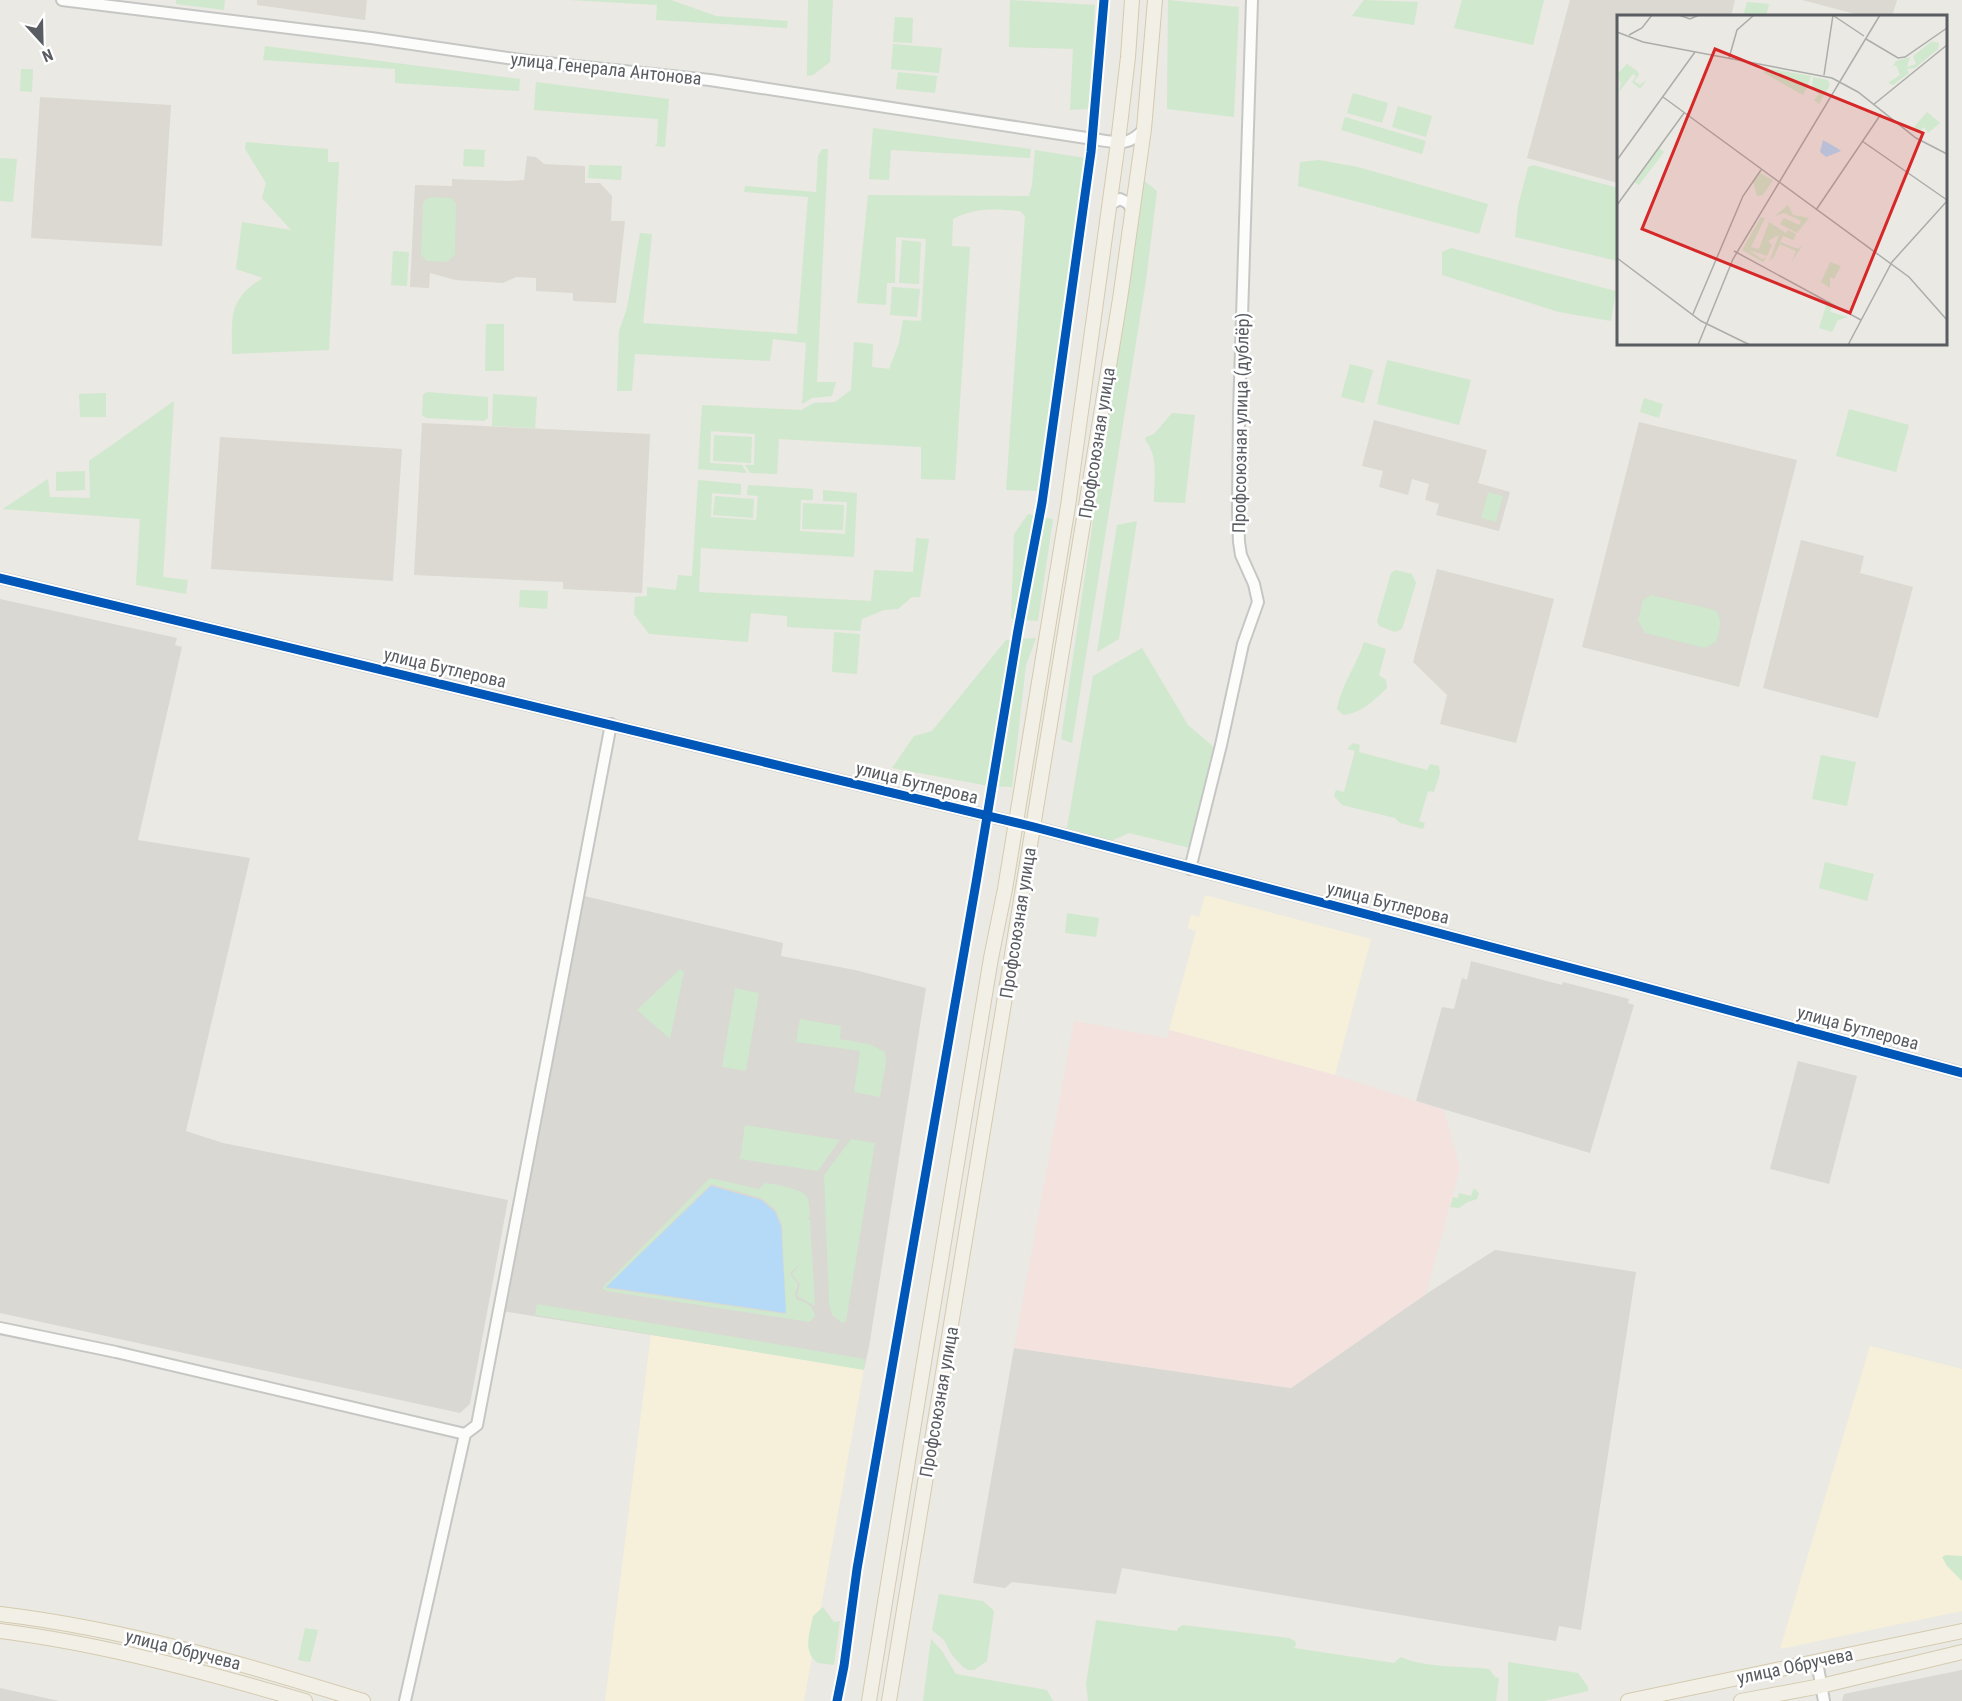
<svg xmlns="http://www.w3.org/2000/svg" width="1962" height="1701" viewBox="0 0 1962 1701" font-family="'Roboto Condensed',sans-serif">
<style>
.commercial{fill:#f6f0da}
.industrial{fill:#d9d8d3}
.education{fill:#dbd9d1}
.medical{fill:#f4e2de}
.green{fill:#d0e8cd;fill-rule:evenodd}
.water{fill:#b5daf7}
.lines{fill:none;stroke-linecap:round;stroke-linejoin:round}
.minor-casing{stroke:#c6c7c5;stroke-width:14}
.major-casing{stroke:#d4caaf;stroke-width:16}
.minor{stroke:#fcfcfb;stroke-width:10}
.major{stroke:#f2f0e6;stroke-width:14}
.cycleway-casing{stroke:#fff;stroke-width:13}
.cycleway{stroke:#0057b8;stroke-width:9}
.labels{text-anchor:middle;stroke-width:5;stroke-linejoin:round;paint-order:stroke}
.street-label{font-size:18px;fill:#595d62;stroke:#fff}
.inset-road{fill:none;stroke:#acadab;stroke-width:1.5}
.view{fill:#d62828;fill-opacity:0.15;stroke:#d62828;stroke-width:3}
.inset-edge{fill:none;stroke:#595d62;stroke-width:3}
</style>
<rect width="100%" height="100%" fill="#eae9e3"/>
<g class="commercial">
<polygon points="1205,895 1371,939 1335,1075 1169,1030 1196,931 1188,928 1191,915 1199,917"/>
<polygon points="651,1334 864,1369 804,1701 605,1701"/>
<polygon points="1870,1346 1962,1369 1962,1611 1780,1649"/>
</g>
<g class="industrial">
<polygon points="0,599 177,638 175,645 182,647 138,840 250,858 186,1131 223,1143 508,1200 470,1404 460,1413 0,1313"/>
<polygon points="580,895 783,943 781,956 855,970 926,988 869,1347 864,1369 501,1311"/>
<polygon points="1471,961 1562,985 1563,982 1629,999 1628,1003 1634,1005 1590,1153 1416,1101 1442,1007 1454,1009 1462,978 1467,980"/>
<polygon points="1798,1061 1857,1076 1829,1184 1770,1169"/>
<polygon points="1495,1250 1636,1272 1581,1630 1559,1626 1556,1641 1122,1568 1116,1594 1012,1582 1005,1588 973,1583 1014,1348 1291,1388 1426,1294"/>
<polygon points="1962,1670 1962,1701 1842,1701 1844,1694"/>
<polygon points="0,1688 59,1701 0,1701"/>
</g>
<g class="education">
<polygon points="257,0 367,0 365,20 257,5"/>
<polygon points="1570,0 1735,0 1731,16 1618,16 1618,183 1527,158"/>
<polygon points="1802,0 1897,0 1892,16 1863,16"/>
<polygon points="40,97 171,105 162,246 31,238"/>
<polygon points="527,156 536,157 544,164 585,166 585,183 600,183 612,196 611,221 625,221 616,303 573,301 573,293 536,291 536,278 516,277 503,283 455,280 430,273 429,288 410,287 415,185 452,186 452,179 508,181 524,180"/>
<polygon points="1374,420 1487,450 1478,483 1510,492 1499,531 1436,515 1439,504 1425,500 1429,484 1412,479 1408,495 1379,487 1383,471 1362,466"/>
<polygon points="1639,422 1797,460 1739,687 1582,647"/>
<polygon points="422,423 650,434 642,593 563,589 563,582 414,575"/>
<polygon points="220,437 402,449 393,581 211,569"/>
<polygon points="1801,540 1864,556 1860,573 1913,587 1878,718 1763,688"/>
<polygon points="1437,569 1554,599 1516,743 1440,724 1447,695 1413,662"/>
</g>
<polygon class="medical" points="1074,1021 1167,1038 1169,1030 1335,1075 1444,1110 1460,1168 1426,1294 1291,1388 1014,1348"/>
<g class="green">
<polygon points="176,0 225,0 224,10 176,4"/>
<polygon points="570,0 671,0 716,16 788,21 787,28 656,20 657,5"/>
<polygon points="808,0 833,0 830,62 813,75 807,76"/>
<polygon points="1010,0 1095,5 1089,109 1070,110 1073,49 1009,47"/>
<polygon points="1168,0 1239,7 1234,117 1167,109"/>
<polygon points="1364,0 1418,2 1414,25 1352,16"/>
<polygon points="1462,0 1544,0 1533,45 1454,28"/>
<polygon points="1747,2 1769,4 1766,16 1743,16"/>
<polygon points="895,17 913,18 912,43 893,42"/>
<polygon points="893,44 942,48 939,73 891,69"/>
<polygon points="265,46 520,79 519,91 395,83 395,69 263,60"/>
<polygon points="21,69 33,69 32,92 20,91"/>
<polygon points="898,72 937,76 935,93 896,89"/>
<polygon points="536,82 669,99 665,147 655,146 657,143 658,119 534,110"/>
<polygon points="1353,93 1388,103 1382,123 1347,113"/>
<polygon points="1398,106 1432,116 1426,137 1392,127"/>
<polygon points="1345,117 1426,141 1422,154 1341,130"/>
<polygon points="873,128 1031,149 1030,158 891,150 889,180 869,179"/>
<path d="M246,142l82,7v13h11l-10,188 -97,4c0,-37 -4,-55 31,-76l-27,-9 6,-47 49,8 -29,-32 4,-15 -21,-34z"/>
<polygon points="464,149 485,150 484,167 463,166"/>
<polygon points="822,149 828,149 817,382 836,382 832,396 812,398 802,404 806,343 773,339 770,361 635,354 632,391 617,391 619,331 627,308 640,233 652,234 643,323 797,334 808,197 744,192 745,186 816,192 818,156"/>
<path d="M1035,150l50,8v5l-44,328 -35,-1 19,-274 -5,-5c-24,-2 -45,-4 -67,8l-1,27 18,1 -15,233 -34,-1v-32l-142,-8 -2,35 -27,-1 -5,-8h9l1,-31 -44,-3 -1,32 32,2 5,8 -49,-4 4,-64 99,5 13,-7 21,-1 16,-12 3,-48 19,2 -1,23 17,2 10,-26 4,-23 18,1 5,-82 -30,-2 -1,46h-8l-1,22 -29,-2 11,-108 161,1 3,-11z"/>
<polygon points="0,158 17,159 13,202 0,201"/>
<polygon points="1319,160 1358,167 1488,204 1479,234 1298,186 1300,162"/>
<polygon points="589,165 622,166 621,180 588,178"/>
<polygon points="1533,165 1618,188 1618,261 1515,237 1518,206 1528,167"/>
<polygon points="1143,180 1157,191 1146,280 1072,743 1061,739"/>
<polygon points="431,197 451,198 456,204 455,255 447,262 427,261 421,255 423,203 426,199"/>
<polygon points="902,240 921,242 919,284 899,283"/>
<polygon points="1451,248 1616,291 1611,321 1559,312 1442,275 1442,252"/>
<polygon points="393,251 409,252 407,286 391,285"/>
<polygon points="892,287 920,289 917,317 890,315"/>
<polygon points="486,324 504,324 504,371 485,371"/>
<polygon points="1387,360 1471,380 1459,425 1377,404"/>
<polygon points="1350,364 1373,370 1364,403 1341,397"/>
<polygon points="427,392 488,397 488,418 484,421 426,418 422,415 423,395"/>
<polygon points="106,393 106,417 80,417 79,394"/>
<polygon points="493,394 537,397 535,428 492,426"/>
<polygon points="1644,398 1663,404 1659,418 1640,412"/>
<polygon points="174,401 163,577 188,580 186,594 136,585 140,519 3,509 48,479 50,497 90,498 89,461"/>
<polygon points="1849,409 1909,425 1896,472 1836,456"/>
<path d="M1172,413l23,2 -10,88 -31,-1c0,-19 5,-47 -9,-62l1,-3 8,-3z"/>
<polygon points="714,435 752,437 751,463 713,461"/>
<polygon points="85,471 85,490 56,491 56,472"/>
<polygon points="698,480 741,484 741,495 712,493 711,517 756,520 758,496 747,495 748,485 813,489 813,500 801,500 800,531 845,534 847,502 823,501 823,490 857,493 854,557 701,548 699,592 871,601 874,570 913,572 916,538 929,539 920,597 912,597 898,609 884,610 862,619 860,631 787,627 787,616 751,613 748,642 649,634 634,614 635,597 647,596 647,587 676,590 678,575 692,576"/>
<polygon points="1488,492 1503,496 1496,522 1481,518"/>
<polygon points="715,496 754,499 753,518 713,515"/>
<polygon points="803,503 844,505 843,530 802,529"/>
<polygon points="1028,514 1053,519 1038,621 1011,619 1014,534"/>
<polygon points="1137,521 1119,639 1097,652 1117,525"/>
<polygon points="1396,570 1412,574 1416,583 1402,629 1395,632 1379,626 1377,621 1391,573"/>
<polygon points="520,590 548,591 547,609 519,607"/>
<path d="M1651,595l64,15c9,10 4,21 1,32l-11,6 -60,-15 -7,-13 5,-20z"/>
<polygon points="834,632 860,634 857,674 832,672"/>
<polygon points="1036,638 1026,665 1012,787 989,786 892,768 914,736 932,731 1006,640"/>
<path d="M1364,642l22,7 -7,26 7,5 1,8c-14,13 -25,25 -44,27l-6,-6c4,-24 20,-44 27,-67z"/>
<polygon points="1142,648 1188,725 1215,748 1190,848 1129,833 1111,841 1067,828 1093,676"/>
<polygon points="1353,743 1360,745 1359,752 1427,770 1430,764 1439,766 1440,773 1434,792 1428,791 1419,821 1425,823 1423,829 1400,823 1395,818 1342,805 1334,796 1336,790 1344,792 1355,751 1347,749"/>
<polygon points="1821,755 1856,762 1847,806 1812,799"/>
<polygon points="1825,862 1874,874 1867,901 1819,888"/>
<polygon points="1067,913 1099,918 1096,937 1065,933"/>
<polygon points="680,969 684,972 670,1039 637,1010"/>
<polygon points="735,988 759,993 746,1071 722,1067"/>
<polygon points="800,1019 841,1026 840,1039 869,1044 885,1052 886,1063 880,1097 854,1092 860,1051 796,1042"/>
<polygon points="745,1125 840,1140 818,1171 740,1159"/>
<polygon points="851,1139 875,1143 846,1321 842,1323 832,1315 829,1303 824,1175"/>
<path d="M710,1178l49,11 6,-6c9,1 38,6 42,14 3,5 2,14 3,20l-3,1 3,2 5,86 -18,-10 3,-12 -8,-10 8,-10 -10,9 8,12 -3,8 1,6c11,4 16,5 19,17l-5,6 -204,-31 -4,-3zM711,1184l50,14 14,11 7,16 4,89 -181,-26z"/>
<polygon points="1474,1188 1479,1193 1477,1199 1468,1202 1459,1208 1450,1207 1453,1197 1458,1198 1459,1193 1471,1196"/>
<polygon points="537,1304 865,1359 864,1370 535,1315"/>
<polygon points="1946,1555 1962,1556 1962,1581 1947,1566 1942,1557"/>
<polygon points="939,1594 983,1601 994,1611 987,1661 974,1670 968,1670 963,1667 952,1655 944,1640 932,1630"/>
<path d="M823,1607l11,15 6,-1 -6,44 -16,-2c-16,-11 -8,-31 -5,-47z"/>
<path d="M1096,1620l81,11 1,-3 5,-3 106,13 6,3 1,4 -2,3 100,15 7,-6c23,11 62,9 88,12l6,8 4,1 -3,23h-408l-2,-17z"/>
<polygon points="305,1628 318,1630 310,1662 298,1660"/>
<polygon points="931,1639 942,1651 956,1674 1047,1690 1053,1701 923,1701"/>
<polygon points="1508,1662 1578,1673 1588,1687 1588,1691 1544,1701 1508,1701"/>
</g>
<polygon class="water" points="711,1186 761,1200 775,1212 781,1226 786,1313 606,1287"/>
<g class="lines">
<defs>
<g id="minor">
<path d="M62,0l309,38 157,23 182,19 383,59c22,3 35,9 51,-10"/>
<polyline points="1108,209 1111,204 1120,199 1128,203 1133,212"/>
<polyline points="0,578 1034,827 1617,980 1962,1073"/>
<polyline points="1190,869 1221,745 1243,644 1258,602 1254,584 1241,555 1239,542 1238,512 1239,412 1252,0"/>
<polyline points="0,1328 116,1352 465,1434"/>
<polyline points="1817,1662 1824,1701"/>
<polyline points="405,1701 465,1434 477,1425 611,724"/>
</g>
<g id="major">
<path d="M0,1614c124,15 245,50 363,87"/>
<path d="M0,1631c103,13 205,41 305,70"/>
<polyline points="869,1701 925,1356 991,958 1005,889 1068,506 1118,142 1128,57 1132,0"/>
<polyline points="889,1701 1120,299 1144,129 1155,0"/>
<polyline points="1628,1701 1962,1631"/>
<polyline points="1741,1701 1821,1686 1962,1652"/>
</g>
</defs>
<use href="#minor" class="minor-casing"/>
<use href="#major" class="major-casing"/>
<use href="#minor" class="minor"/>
<use href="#major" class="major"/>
<defs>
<g id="cycleway">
<polyline points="0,578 1034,827 1617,980 1962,1073"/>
<polyline points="837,1701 844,1666 857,1569 976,883 1018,630 1042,503 1091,152 1104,0"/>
</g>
</defs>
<use href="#cycleway" class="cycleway-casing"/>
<use href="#cycleway" class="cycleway"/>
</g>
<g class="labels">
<g class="street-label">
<text transform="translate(606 69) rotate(6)" y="6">улица Генерала Антонова</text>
<text transform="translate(1241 423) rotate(-89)" y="6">Профсоюзная улица (дублёр)</text>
<text transform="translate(1097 443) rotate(-81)" y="6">Профсоюзная улица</text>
<text transform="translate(445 668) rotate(13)" y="6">улица Бутлерова</text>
<text transform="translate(917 783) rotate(14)" y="6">улица Бутлерова</text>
<text transform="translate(1388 903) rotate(14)" y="6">улица Бутлерова</text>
<text transform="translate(1018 923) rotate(-81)" y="6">Профсоюзная улица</text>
<text transform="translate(1858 1028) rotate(15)" y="6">улица Бутлерова</text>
<text transform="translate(939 1402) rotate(-80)" y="6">Профсоюзная улица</text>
<text transform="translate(183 1650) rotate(14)" y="6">улица Обручева</text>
<text transform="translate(1795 1666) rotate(-12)" y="6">улица Обручева</text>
</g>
</g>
<g transform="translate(1617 15)">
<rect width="330" height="330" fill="#eae9e3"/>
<path d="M315,26l7,2 -1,6 -23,19 -8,1 2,4 -16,12 -5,-2 12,-8 -4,-10 -4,2 4,-6 14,-4 -3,10 9,-3 -3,-8zM10,49l10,7 2,4 -5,6 6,4 7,-6 -7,10 -8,-7 4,-6 -3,-2 -14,18 2,-9 -4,-9zM148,53l46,8 -4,12 -4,7 -9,-5 -30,-17zM196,62l15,3 2,5 -11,19 -5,-4 5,-6 -7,-5zM310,97l13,11 -12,10 -4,-6 -5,4 -5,-4zM42,133l5,4 -25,33 -5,-3zM143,158l13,7 -10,15 -6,1 -4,-14zM171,190l5,10 16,3 -12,15 -17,-9 4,-6 15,7 2,-4 -17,-8 -9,3zM144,202l4,1 -14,29 8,2 10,-27 17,11 2,-3 8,4 -3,6 -10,-4 -3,6 18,7 4,-3 -10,15 4,-10 -16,-7 -7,14 6,4 -7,-4 -3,4 10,-27 -11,6 4,4 -5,11 -18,-6 13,9 4,-2 -3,5 -21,-12zM213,247l11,4 -7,13 -4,-2v11l-9,-6zM210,288l5,3 -2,6 18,5 -10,3 -6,12 -13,-4z" fill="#d0e8cd"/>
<path d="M206,125l14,8 4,3 -15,6 -6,-5z" fill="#b5daf7"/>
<path class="inset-road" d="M62,0l11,4 9,-4M217,1l30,20M0,17l26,10 189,36 26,14 58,46 31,16M12,20l13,-7 10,-13M249,24l32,19 7,-1 42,-29M112,43l8,-28 17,-15M207,60l9,-60M46,82l246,180 38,43M256,90l74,-60M245,126l85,59M0,145l78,-108M0,190l67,-92M199,195l65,-96M117,236l127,69M0,243l84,63 49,24M76,299l50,-118 18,-26M81,330l35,-86 147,-244M231,330l44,-83 55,-61"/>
<path class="view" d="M98,34l208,84 -73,180 -208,-84z"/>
<rect width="330" height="330" class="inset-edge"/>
</g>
<g transform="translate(42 42) rotate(158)" stroke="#ffffff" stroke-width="4.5" paint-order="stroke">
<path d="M0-4.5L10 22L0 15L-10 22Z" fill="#595d62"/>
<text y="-9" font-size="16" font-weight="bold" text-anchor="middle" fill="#595d62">N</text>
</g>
</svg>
